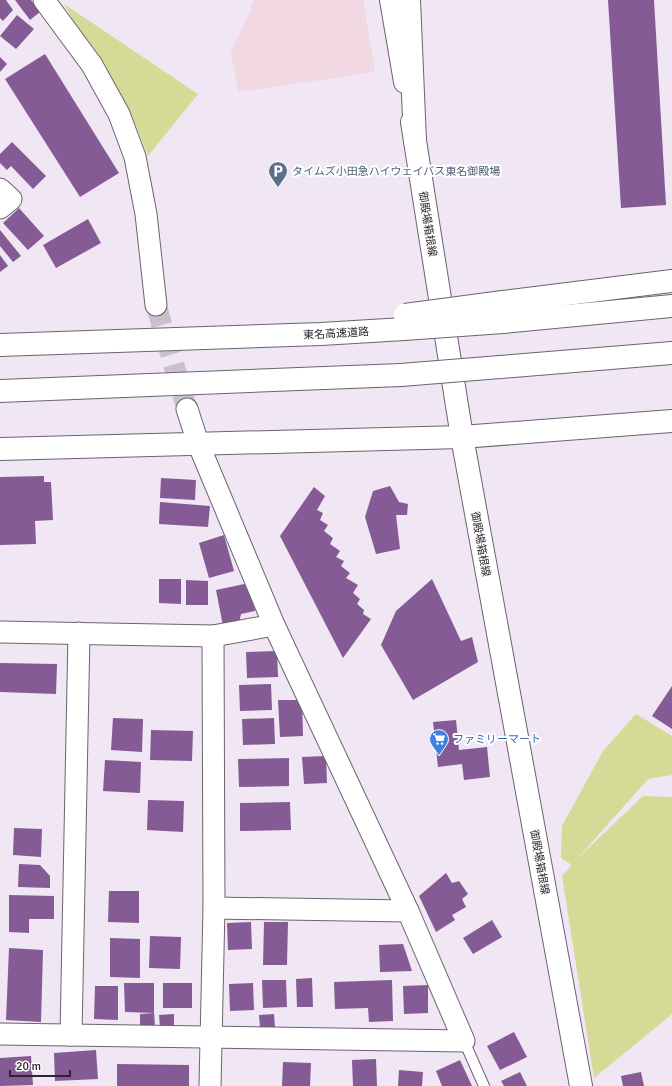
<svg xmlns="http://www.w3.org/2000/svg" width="672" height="1086" viewBox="0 0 672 1086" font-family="Signika,'Noto Sans JP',sans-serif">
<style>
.industrial{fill:#f1d8e2}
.green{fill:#d6da97}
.building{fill:#855b95}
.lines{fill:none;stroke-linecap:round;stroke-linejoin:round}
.street-tunnel{stroke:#c9c0cc;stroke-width:21;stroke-dasharray:21 10;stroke-linecap:butt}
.lane-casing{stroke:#6c636f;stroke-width:12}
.street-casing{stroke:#6c636f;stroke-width:23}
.secondary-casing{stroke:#6c636f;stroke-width:24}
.highway-casing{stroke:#6c636f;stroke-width:24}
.lane{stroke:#fff;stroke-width:10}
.street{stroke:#fff;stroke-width:21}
.secondary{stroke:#fff;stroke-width:22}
.highway{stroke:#fff;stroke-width:22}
.highway-bridge-casing{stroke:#6c636f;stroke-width:24;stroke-linecap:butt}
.highway-bridge{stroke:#fff;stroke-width:22}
.labels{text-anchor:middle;stroke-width:4;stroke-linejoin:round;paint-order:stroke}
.service-label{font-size:11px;fill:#4e5e75;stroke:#fff;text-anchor:start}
.street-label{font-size:11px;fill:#2b272d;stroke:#fff}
.shop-label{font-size:11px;fill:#366cbe;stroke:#fff;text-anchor:start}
</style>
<rect width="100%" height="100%" fill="#f0e6f4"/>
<polygon class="industrial" points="254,0 363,0 375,72 238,92 231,52 249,14"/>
<g class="green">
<polygon points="64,4 198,94 148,156 136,126 85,41"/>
<polygon points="636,714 672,736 672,775 648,779 577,859 643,796 672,797 672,1014 594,1078 562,876 572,865 561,858 562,826 603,751"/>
</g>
<g class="building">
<polygon points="0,0 6,0 13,10 3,21 0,18"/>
<polygon points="15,0 31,0 40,12 30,20"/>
<polygon points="608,0 654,0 666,205 621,208"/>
<polygon points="17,15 34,29 16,49 0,36"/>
<polygon points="45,54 119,173 80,197 5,79"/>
<polygon points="0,57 7,64 0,72"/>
<polygon points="12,142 46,176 33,189 11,166 7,170 0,163 0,154"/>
<polygon points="19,208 44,236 28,250 3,223"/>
<polygon points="88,219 101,243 56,268 43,245"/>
<polygon points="0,230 21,256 13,262 0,246"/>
<polygon points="0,255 8,266 0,272"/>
<polygon points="44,476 44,482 51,482 53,520 35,521 36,544 0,545 0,477"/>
<polygon points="161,478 196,480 195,500 160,498"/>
<polygon points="390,486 399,502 408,504 407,515 396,515 400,549 376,554 365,517 373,491"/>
<polygon points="314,487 325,496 317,510 323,513 320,520 328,525 324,531 333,538 330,544 340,551 336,557 344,561 341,566 350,573 346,578 358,585 353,593 360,599 357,604 364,610 363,614 371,619 343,658 280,536"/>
<polygon points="160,502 210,506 208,527 159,524"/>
<polygon points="224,535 234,571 209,578 199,543"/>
<polygon points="159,579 181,579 181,604 159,603"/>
<polygon points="432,579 461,641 472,637 478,662 413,700 381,645 396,611"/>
<polygon points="186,580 208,581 208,605 186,605"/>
<polygon points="249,583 255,611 241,614 239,623 223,626 216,590"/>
<polygon points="277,651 278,677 247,678 246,652"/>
<polygon points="0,663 57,664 56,694 0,692"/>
<polygon points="271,684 272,710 240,711 239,685"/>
<polygon points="672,686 672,729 652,716"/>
<polygon points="278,700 302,700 303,736 280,737"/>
<polygon points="113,718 143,719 142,752 111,750"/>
<polygon points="274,718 275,744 243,745 242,719"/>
<polygon points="456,720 459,750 487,747 490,777 464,780 462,764 438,767 433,722"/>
<polygon points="151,730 193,731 192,761 150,760"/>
<polygon points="326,756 327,783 304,784 302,757"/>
<polygon points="289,758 289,786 239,787 238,759"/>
<polygon points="105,760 141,762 140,793 103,791"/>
<polygon points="148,800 184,801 183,832 147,830"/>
<polygon points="290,802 291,830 240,831 240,803"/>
<polygon points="14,828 42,829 41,857 13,855"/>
<polygon points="19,864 40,865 50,876 50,888 18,887"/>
<polygon points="446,873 452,883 459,881 468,894 462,899 466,907 452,915 455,920 436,932 419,896"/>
<polygon points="109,891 139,891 139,923 108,922"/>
<polygon points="9,895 54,896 54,919 29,919 29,933 9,932"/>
<polygon points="492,920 502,937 473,954 463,938"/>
<polygon points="251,922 252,949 228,950 227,923"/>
<polygon points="264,922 288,922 287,965 263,965"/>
<polygon points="150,936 181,937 180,969 149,968"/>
<polygon points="110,938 140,939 140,978 110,977"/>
<polygon points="403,944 412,971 380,972 379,945"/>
<polygon points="9,948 43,950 41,1022 6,1020"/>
<polygon points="312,978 313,1007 297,1007 296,979"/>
<polygon points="262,980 286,980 287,1007 263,1008"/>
<polygon points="392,980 393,1021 369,1022 368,1008 335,1009 334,982"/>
<polygon points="124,983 154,983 154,1013 125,1012"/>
<rect x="163" y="983" width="29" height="25"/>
<polygon points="253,983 254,1010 230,1011 229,984"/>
<polygon points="428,985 428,1013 404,1014 403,986"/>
<polygon points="95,986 118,986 118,1020 94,1019"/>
<polygon points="154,1013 155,1026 140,1026 140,1014"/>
<polygon points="174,1014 174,1026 160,1027 159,1015"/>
<polygon points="274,1014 275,1027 260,1027 259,1015"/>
<polygon points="514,1032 527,1057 500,1070 487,1046"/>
<polygon points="96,1050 98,1079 55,1081 54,1053"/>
<polygon points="31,1056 33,1085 0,1086 0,1058"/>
<polygon points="376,1059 377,1086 353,1086 352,1060"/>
<polygon points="460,1060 472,1086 442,1086 436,1071"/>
<polygon points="283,1062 311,1063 310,1086 282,1086"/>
<polygon points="117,1064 189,1065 189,1086 117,1086"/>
<polygon points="399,1070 423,1072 422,1086 398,1086"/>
<polygon points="520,1072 527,1086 504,1086 501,1081"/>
<polygon points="641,1072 644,1086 623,1086 621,1076"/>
</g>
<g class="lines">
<polyline class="street-tunnel" points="156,305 187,409"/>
<defs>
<polyline id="lane" points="464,1041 484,1086"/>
<g id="street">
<polyline points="44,0 92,65 119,114 135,157 146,214 156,305"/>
<polyline points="0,189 11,199 0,208"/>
<polyline points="0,632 213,636 274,625"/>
<polyline points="214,908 408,911"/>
<polyline points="0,1034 464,1041 408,911 274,625 198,443 187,409"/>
<polyline points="71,1035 79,633"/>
<polyline points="210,1086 214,908 213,636"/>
</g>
<g id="secondary">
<polyline points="391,0 405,82"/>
<polyline points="412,122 462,437 581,1086"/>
<polyline points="0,449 462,437 672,421"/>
</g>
<g id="highway">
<polyline points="409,0 415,141"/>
<polyline points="503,302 672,281"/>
<polyline points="503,322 672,306"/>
<polyline points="0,345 321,334 404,329"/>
<polyline points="500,367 672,353"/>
<polyline points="0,391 401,375"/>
</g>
</defs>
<use href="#lane" class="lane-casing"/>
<use href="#street" class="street-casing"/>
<use href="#secondary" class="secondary-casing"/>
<use href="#highway" class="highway-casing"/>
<use href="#lane" class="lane"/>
<use href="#street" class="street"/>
<use href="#secondary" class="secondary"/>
<use href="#highway" class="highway"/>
<defs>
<g id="highway-bridge">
<polyline points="405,315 503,302"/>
<polyline points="404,329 503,322"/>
<polyline points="401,375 500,367"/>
</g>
</defs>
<use href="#highway-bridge" class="highway-bridge-casing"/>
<use href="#highway-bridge" class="highway-bridge"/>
</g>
<defs>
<symbol id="parking-pin" viewBox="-11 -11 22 30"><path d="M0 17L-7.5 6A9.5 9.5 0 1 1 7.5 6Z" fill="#5c6f8a" stroke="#fff"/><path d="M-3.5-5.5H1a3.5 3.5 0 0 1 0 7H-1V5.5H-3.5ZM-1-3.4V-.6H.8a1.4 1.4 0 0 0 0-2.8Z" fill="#fff"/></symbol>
<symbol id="supermarket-pin" viewBox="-11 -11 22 30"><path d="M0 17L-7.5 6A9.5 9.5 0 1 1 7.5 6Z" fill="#3f7fe0" stroke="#fff"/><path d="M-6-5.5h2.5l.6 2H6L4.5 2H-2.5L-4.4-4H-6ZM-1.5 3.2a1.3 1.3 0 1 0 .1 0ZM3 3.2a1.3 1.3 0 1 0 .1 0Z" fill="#fff"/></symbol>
</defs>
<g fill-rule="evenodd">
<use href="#parking-pin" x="267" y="160" width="22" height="30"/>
<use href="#supermarket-pin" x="428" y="728" width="22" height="30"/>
</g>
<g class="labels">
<g class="service-label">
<text x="292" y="175">タイムズ小田急ハイウェイバス東名御殿場</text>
</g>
<g class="street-label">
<text transform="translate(428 224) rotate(81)" y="4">御殿場箱根線</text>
<text transform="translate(336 333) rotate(-3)" y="4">東名高速道路</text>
<text transform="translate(481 544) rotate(80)" y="4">御殿場箱根線</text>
<text transform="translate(540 862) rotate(80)" y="4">御殿場箱根線</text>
</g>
<g class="shop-label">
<text x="453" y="743">ファミリーマート</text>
</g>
</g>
<path d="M10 1070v6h60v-6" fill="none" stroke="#2b272d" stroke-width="2"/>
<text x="16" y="1070" font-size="12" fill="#2b272d" stroke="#ffffff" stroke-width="3" paint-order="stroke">20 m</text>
</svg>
